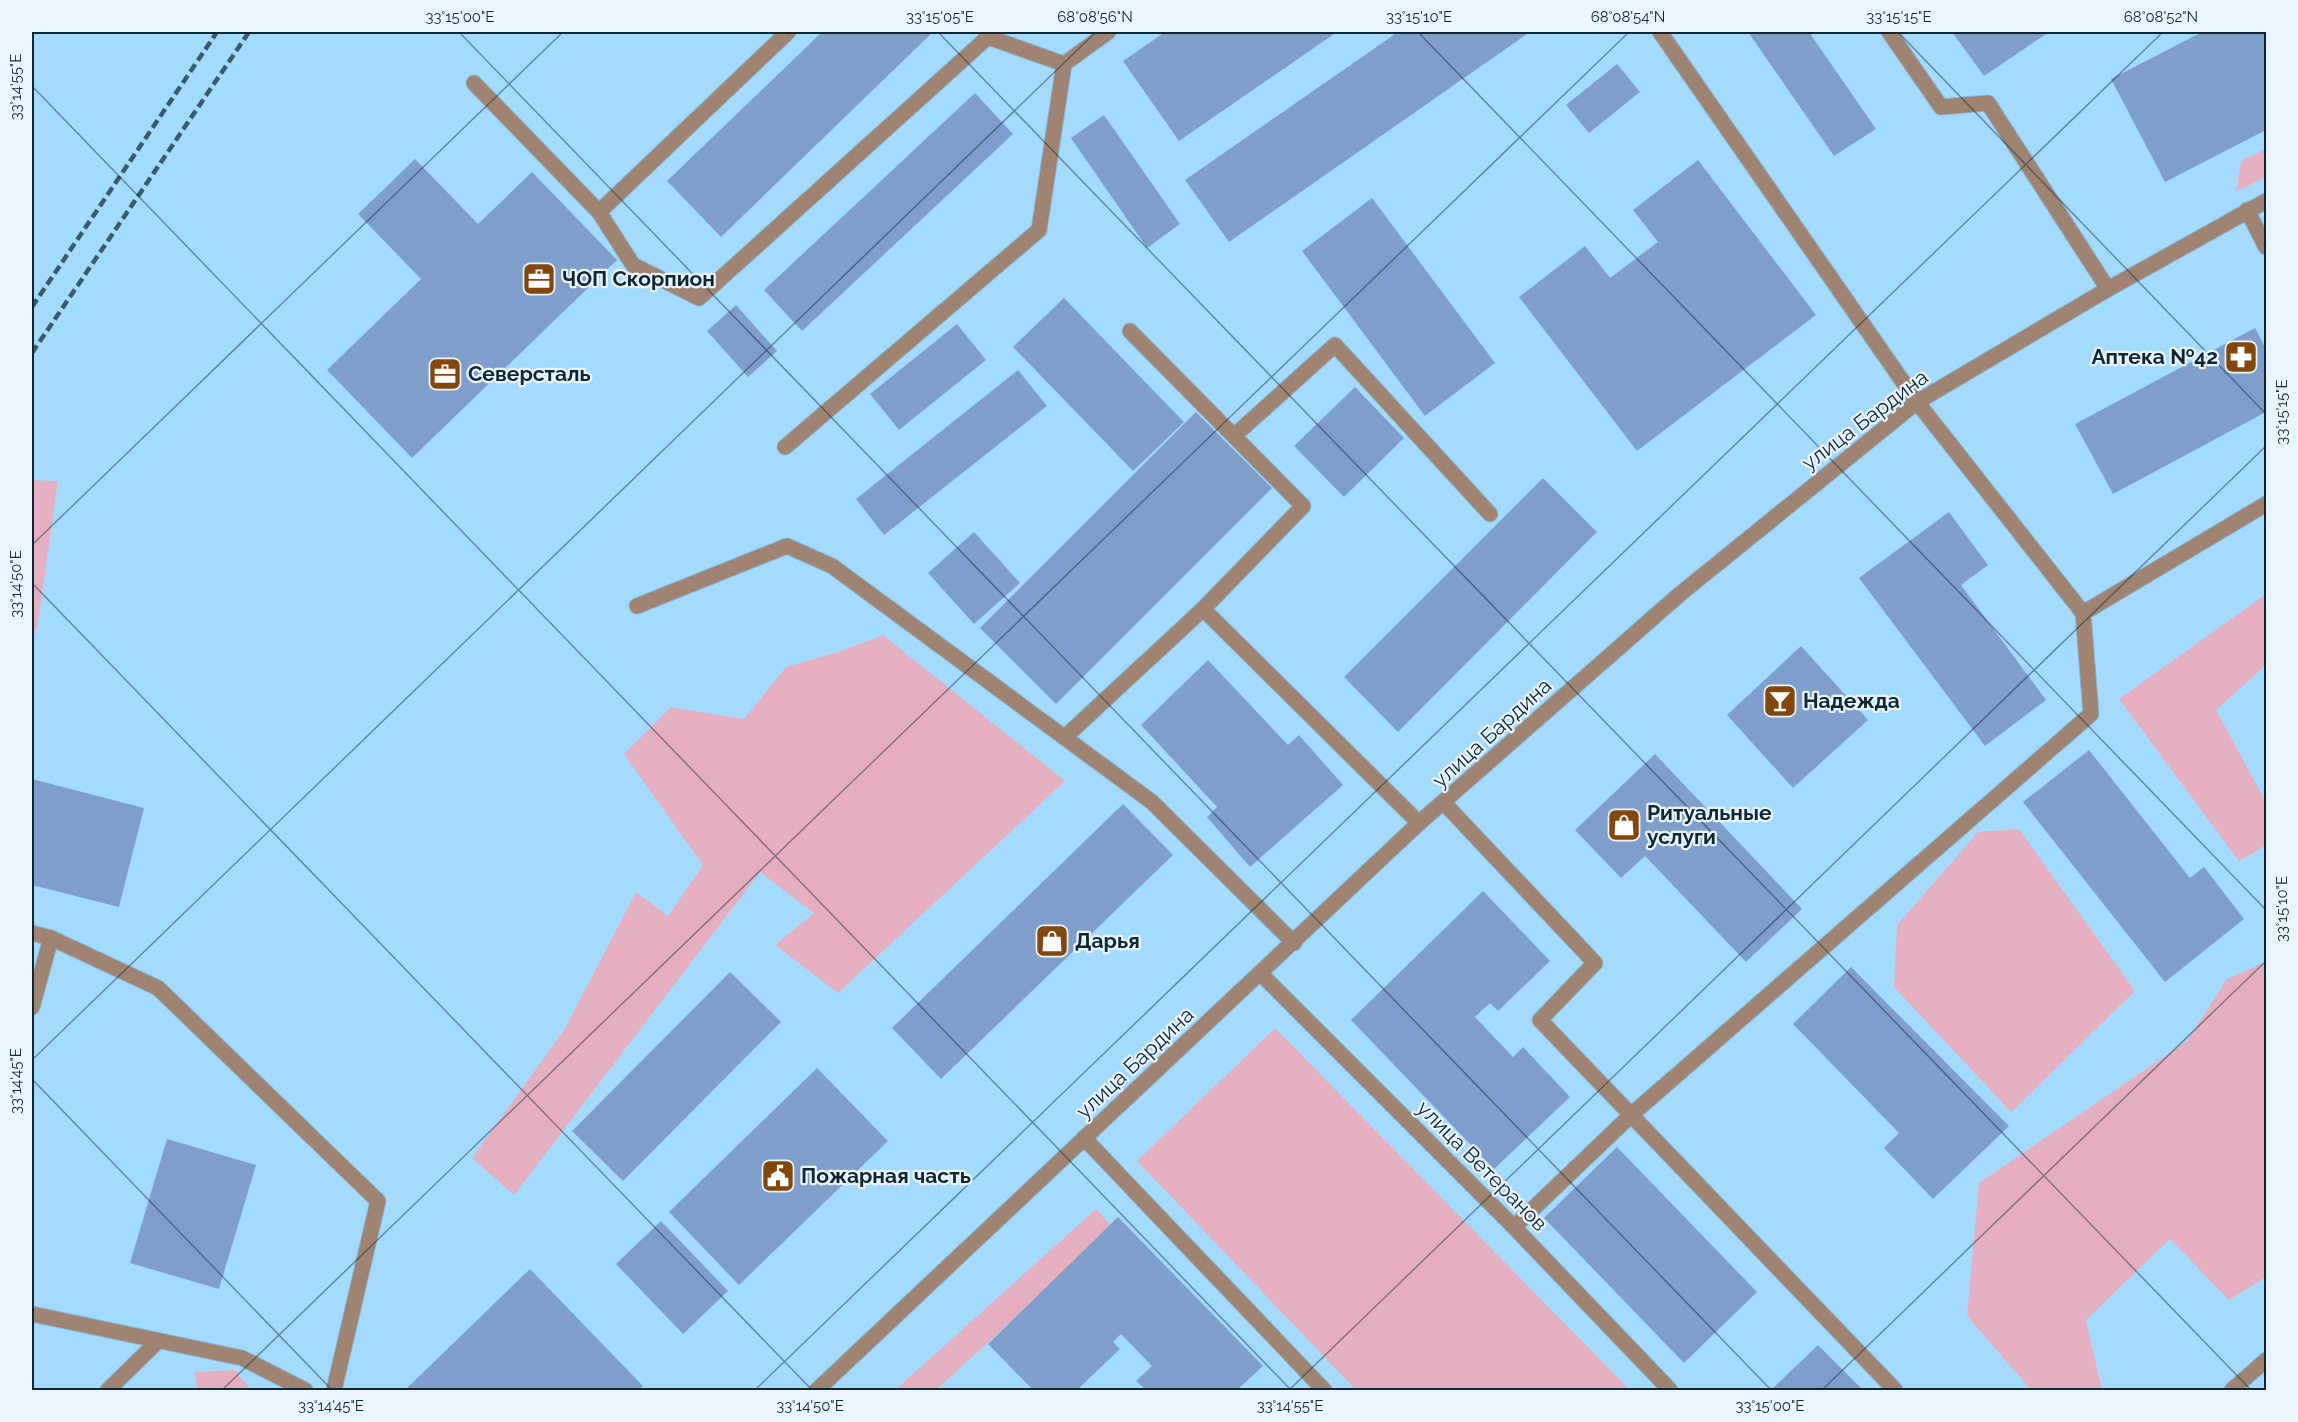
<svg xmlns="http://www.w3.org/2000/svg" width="2298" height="1422" viewBox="0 0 2298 1422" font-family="Raleway,sans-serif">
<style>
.green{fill:#e6afc1}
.building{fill:#7e9fcc}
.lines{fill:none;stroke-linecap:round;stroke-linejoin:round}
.service-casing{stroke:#85b7d6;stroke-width:17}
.minor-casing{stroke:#85b7d6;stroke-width:17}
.tertiary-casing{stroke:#85b7d6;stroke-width:17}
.service{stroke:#a08471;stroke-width:15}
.minor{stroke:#a08471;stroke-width:15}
.tertiary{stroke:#a08471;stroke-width:15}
.rail{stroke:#3a5b6e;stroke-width:4.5;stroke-dasharray:9 4.5;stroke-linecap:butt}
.ticks{fill:none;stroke:#0f2633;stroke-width:1.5;stroke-opacity:0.45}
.labels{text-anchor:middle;stroke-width:4.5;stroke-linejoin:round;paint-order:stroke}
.poi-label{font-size:21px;font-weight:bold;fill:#0f2633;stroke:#eaf5fd;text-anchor:start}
.street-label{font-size:21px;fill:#0f2633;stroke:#eaf5fd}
.neatline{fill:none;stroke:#0f2633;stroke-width:2}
.ticks-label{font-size:15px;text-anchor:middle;fill:#0f2633}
</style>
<rect width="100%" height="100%" fill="#a3dbff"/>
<g class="green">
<polygon points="2266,149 2266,177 2236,192 2241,161"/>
<polygon points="32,480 58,481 37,629 32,637"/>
<polygon points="2266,594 2266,665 2216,710 2266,802 2266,845 2239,861 2119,699"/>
<polygon points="883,635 1065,781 838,993 775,945 814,913 760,872 514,1195 472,1158 564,1030 636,892 668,916 703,865 624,754 671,707 744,719 786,667 838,652"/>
<polygon points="2019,829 2135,991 2011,1112 1894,987 1897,925 1978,832"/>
<polygon points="2266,962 2266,1277 2229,1300 2170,1239 2086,1320 2102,1390 2031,1390 1967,1316 1979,1183 2187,1041 2227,979"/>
<polygon points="1275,1028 1630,1390 1356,1390 1137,1161"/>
<polygon points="1096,1209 1113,1228 936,1390 895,1390"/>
<polygon points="235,1370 251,1390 197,1390 195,1372"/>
</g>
<g class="building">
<polygon points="822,32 933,32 721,237 667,181"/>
<polygon points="1165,32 1337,32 1179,141 1123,61"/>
<polygon points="1398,32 1530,32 1229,242 1185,180"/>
<polygon points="1748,32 1809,32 1876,129 1834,156"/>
<polygon points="1952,32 2049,32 1984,76"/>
<polygon points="2202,32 2266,32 2266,130 2165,182 2111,79"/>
<polygon points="1617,64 1640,92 1589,133 1566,105"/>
<polygon points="975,93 1013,134 802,331 764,290"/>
<polygon points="1104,115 1180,224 1147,248 1071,138"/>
<polygon points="415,159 478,224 532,172 617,260 412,458 327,370 421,279 358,214"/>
<polygon points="1698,160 1816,315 1637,451 1519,297 1585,246 1610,278 1658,242 1633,210"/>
<polygon points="1372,198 1495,363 1425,416 1302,251"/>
<polygon points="1064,298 1184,422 1133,471 1013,347"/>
<polygon points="736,305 777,351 748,377 707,331"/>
<polygon points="957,324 986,360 899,430 870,394"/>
<polygon points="2255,328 2266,349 2266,412 2113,494 2075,424"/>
<polygon points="1018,370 1047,406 884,535 856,499"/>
<polygon points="1355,387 1404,438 1344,497 1294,446"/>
<polygon points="1196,412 1272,488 1056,704 980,628"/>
<polygon points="1543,478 1597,532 1398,732 1344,677"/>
<polygon points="1949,512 1988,565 1961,585 2046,700 1985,746 1859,578"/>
<polygon points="974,532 1020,583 974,624 928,573"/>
<polygon points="1801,646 1868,720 1793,788 1727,715"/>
<polygon points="1208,660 1288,745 1299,735 1343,785 1250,867 1207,817 1217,807 1141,725"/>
<polygon points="2089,750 2190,878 2204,867 2244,919 2165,982 2023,802"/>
<polygon points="1655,754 1802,909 1746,962 1645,856 1621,878 1575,830"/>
<polygon points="32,779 144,808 119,907 32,885"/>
<polygon points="1123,804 1173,855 941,1079 892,1028"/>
<polygon points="1483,891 1550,961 1498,1011 1490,1003 1475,1017 1513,1057 1523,1047 1570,1097 1494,1169 1351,1020"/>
<polygon points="1851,967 2009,1126 1933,1199 1884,1148 1899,1133 1793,1024"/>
<polygon points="730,972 781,1022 623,1181 572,1131"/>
<polygon points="817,1068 888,1141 739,1285 669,1212"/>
<polygon points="167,1139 256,1165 219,1289 130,1263"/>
<polygon points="1617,1147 1757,1292 1684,1363 1544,1218"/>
<polygon points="1118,1217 1263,1366 1237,1390 1146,1390 1136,1381 1152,1366 1121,1334 1113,1342 1120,1349 1077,1390 1033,1390 988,1344"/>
<polygon points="661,1221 728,1291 683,1334 616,1264"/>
<polygon points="530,1269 643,1386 639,1390 405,1390"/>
<polygon points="1818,1345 1863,1390 1771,1390"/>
</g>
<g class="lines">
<defs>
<g id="service">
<polyline points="1889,32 1941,107 1988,103 2108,289"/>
<polyline points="474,83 599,212 788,32"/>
<polyline points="2247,210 2266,247"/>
<polyline points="599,212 633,265 699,298 988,37 1064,64"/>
<polyline points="1130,331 1303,506 1203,609"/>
<polyline points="1235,435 1335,345 1490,514"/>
<polyline points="785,447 1039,230 1064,64 1108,32"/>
<polyline points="637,606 787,546 832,566 1152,802 1294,943"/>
<polyline points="2083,613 2266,504"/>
<polyline points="1065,737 1203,609 1419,823"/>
<polyline points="1444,803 1595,963 1540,1020 1895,1390"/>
<polyline points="32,933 51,938 158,988 378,1201 334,1390"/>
<polyline points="32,1007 51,938"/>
<polyline points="1514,1227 1631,1115 2091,714 2083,613 1917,402 1660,32"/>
<polyline points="32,1314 242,1358 305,1390"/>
<polyline points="108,1390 158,1341"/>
<polyline points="2232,1390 2266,1360"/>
</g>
<g id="minor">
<polyline points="1261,974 1514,1227 1670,1390"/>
<polyline points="1084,1138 1324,1390"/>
</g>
<polyline id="tertiary" points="817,1390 1419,823 1680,594 1917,402 2108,289 2266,201"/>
</defs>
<use href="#service" class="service-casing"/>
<use href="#minor" class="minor-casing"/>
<use href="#tertiary" class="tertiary-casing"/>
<use href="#service" class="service"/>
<use href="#minor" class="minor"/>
<use href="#tertiary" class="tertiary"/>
<g class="rail">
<polyline points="32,307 217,32"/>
<polyline points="32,353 249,32"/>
</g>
</g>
<path class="ticks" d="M459,32l1312,1358M938,32l1313,1358M1418,32l848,878M1898,32l368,382M32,86l1259,1304M32,545l531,-513M32,583l780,807M32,1060l1064,-1028M32,1079l300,311M222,1390l1407,-1358M755,1390l1408,-1358M1289,1390l977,-944M1822,1390l444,-429"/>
<defs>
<symbol id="office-square" viewBox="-11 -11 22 22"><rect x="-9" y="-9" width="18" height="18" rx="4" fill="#854609" stroke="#eaf5fd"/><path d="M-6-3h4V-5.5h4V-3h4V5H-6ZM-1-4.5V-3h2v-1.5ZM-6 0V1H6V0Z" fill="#fff"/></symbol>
<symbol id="pharmacy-square" viewBox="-11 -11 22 22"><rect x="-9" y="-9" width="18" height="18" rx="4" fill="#854609" stroke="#eaf5fd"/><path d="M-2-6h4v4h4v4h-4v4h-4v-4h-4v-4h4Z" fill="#fff"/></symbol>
<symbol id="bar-square" viewBox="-11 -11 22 22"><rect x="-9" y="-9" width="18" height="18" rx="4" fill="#854609" stroke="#eaf5fd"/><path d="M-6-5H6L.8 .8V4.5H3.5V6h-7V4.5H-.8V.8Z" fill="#fff"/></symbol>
<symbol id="shop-square" viewBox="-11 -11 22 22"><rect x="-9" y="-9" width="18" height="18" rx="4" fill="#854609" stroke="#eaf5fd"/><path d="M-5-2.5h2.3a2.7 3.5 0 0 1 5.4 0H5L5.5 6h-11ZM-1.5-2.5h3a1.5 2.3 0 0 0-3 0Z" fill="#fff"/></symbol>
<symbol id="civic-square" viewBox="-11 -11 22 22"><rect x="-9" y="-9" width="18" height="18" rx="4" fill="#854609" stroke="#eaf5fd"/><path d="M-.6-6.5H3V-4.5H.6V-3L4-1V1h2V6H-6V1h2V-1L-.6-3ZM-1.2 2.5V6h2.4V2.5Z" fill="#fff"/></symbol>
</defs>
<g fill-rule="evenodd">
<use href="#office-square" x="520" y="260" width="38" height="38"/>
<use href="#pharmacy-square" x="2222" y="338" width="38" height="38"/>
<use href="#office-square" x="426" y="355" width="38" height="38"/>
<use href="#bar-square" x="1761" y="682" width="38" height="38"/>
<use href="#shop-square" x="1605" y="806" width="38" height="38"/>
<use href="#shop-square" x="1033" y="922" width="38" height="38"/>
<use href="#civic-square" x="759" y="1157" width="38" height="38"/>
</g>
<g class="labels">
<g class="poi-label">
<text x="562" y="286">ЧОП Скорпион</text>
<text x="2218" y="364" text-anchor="end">Аптека №42</text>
<text x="468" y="381">Северсталь</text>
<text x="1803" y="708">Надежда</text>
<text x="1647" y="820">Ритуальные<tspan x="1647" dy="24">услуги</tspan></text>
<text x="1075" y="948">Дарья</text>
<text x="801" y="1183">Пожарная часть</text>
</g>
<g class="street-label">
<text transform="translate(1865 420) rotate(-37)" y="7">улица Бардина</text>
<text transform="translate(1492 733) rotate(-42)" y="7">улица Бардина</text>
<text transform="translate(1135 1063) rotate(-43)" y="7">улица Бардина</text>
<text transform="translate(1482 1166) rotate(45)" y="7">улица Ветеранов</text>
</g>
</g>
<rect width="2298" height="1422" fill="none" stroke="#eaf5fd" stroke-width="66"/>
<rect x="33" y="33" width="2232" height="1356" class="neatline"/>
<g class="ticks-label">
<text x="460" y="22">33°15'00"E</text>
<text x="940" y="22">33°15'05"E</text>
<text x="1095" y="22">68°08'56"N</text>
<text x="1419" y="22">33°15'10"E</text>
<text x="1628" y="22">68°08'54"N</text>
<text x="1899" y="22">33°15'15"E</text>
<text x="2161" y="22">68°08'52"N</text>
<text transform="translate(16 87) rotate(-90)" y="5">33°14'55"E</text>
<text transform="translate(2282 412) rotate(-90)" y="5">33°15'15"E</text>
<text transform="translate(16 584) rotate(-90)" y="5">33°14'50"E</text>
<text transform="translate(2282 909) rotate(-90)" y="5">33°15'10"E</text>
<text transform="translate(16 1081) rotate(-90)" y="5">33°14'45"E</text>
<text x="331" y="1411">33°14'45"E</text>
<text x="810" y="1411">33°14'50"E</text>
<text x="1290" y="1411">33°14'55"E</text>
<text x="1770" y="1411">33°15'00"E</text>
</g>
</svg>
